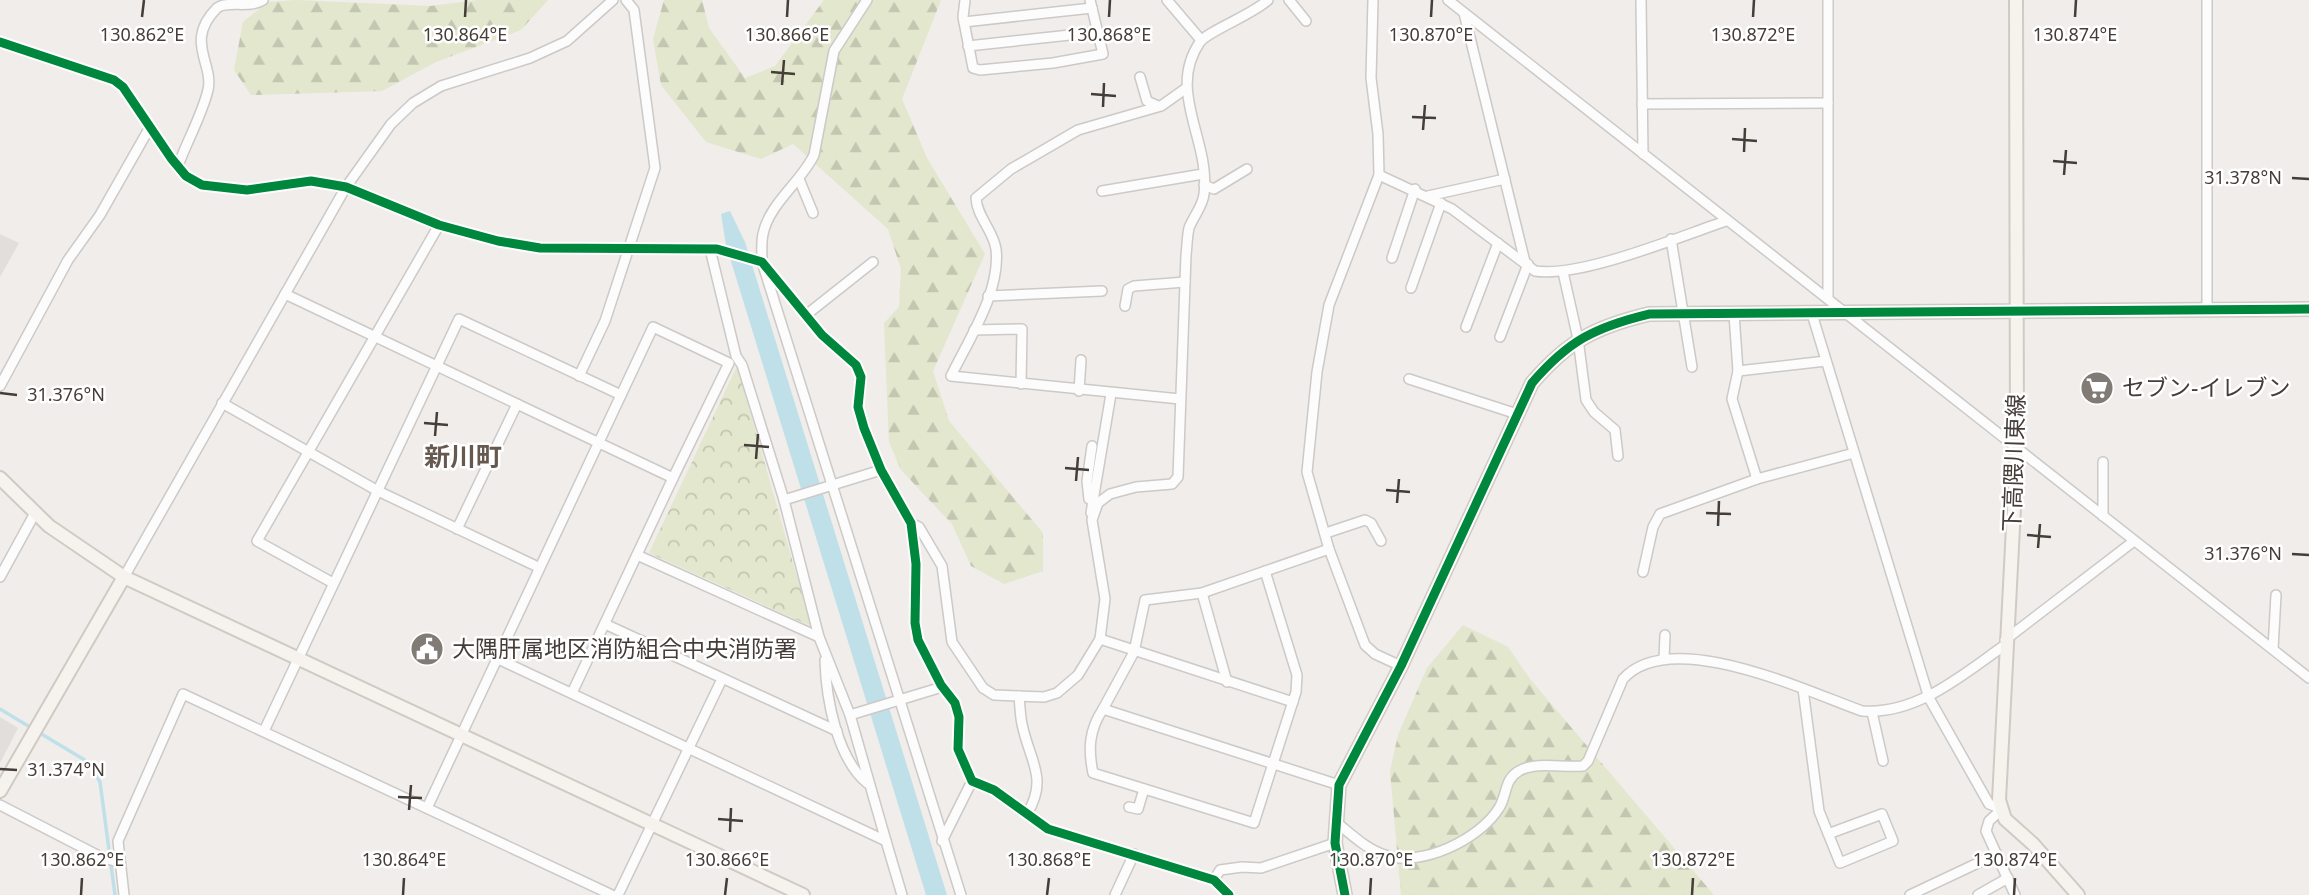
<svg xmlns="http://www.w3.org/2000/svg" width="2309" height="895" viewBox="0 0 2309 895" font-family="'Noto Sans','Noto Sans JP',sans-serif">
<style>
.forest{fill:url(#forest-firs)}
.park{fill:url(#park-crowns)}
.parking{fill:#e1dedb}
.water{fill:#c0e0e9}
.lines{fill:none;stroke-linecap:round;stroke-linejoin:round}
.stream{stroke:#c0e0e9;stroke-width:3.5}
.street-casing{stroke:#ccc9c7;stroke-width:12}
.secondary-casing{stroke:#d0cac3;stroke-width:16}
.street{stroke:#fdfcfc;stroke-width:9}
.secondary{stroke:#f6f3ef;stroke-width:12}
.cycleway-casing{stroke:#fff;stroke-width:13}
.cycleway{stroke:#00873e;stroke-width:9}
.ticks{fill:none;stroke:#453d37;stroke-width:2.5}
.labels{text-anchor:middle;stroke-width:5;stroke-linejoin:round;paint-order:stroke}
.poi-label{font-size:23px;fill:#453d37;stroke:#fff;text-anchor:start}
.street-label{font-size:23px;fill:#453d37;stroke:#fff}
.quarter-label{font-size:26px;font-weight:bold;fill:#665950;stroke:#fff}
.ticks-label{font-size:18px;text-anchor:middle;fill:#453d37;stroke:#fff;stroke-width:5;stroke-linejoin:round;paint-order:stroke}
</style>
<defs>
<pattern id="forest-firs" width="22" height="20" patternUnits="userSpaceOnUse" patternTransform="scale(1.75)"><rect width="22" height="20" fill="#e2e7cd"/><path d="M5 1l3.5 6h-7zM16 11l3.5 6h-7z" fill="#c3c7b1"/></pattern>
<pattern id="park-crowns" width="20" height="18" patternUnits="userSpaceOnUse" patternTransform="scale(1.75)"><rect width="20" height="18" fill="#e2e7cd"/><path d="M2 6a3 3 0 1 1 6 0M12 15a3 3 0 1 1 6 0" fill="none" stroke="#c3c7b1"/></pattern>
</defs>
<rect width="100%" height="100%" fill="#f0edea"/>
<g class="forest">
<polygon points="296,0 430,6 478,0 548,0 521,30 436,62 382,91 251,95 234,70 243,22 268,2"/>
<polygon points="664,0 702,0 709,28 745,78 775,66 824,0 941,0 902,99 927,158 985,254 933,371 949,421 1043,533 1043,571 1004,584 971,566 952,524 901,470 889,442 884,323 899,307 901,269 888,229 793,144 761,159 706,142 661,85 653,39"/>
<polygon points="1463,625 1508,647 1530,679 1714,895 1401,895 1390,771 1398,735 1427,668"/>
</g>
<polygon class="park" points="737,366 811,626 649,553"/>
<g class="parking">
<polygon points="0,234 19,243 0,277"/>
<polygon points="0,717 18,728 0,763"/>
</g>
<polygon class="water" points="730,211 745,242 947,895 926,895 726,245 721,214"/>
<g class="lines">
<polyline class="stream" points="0,709 88,762 100,782 115,895"/>
<defs>
<g id="street">
<path d="M867,0l-33,51 -20,104c-13,27 -45,49 -51,79 -2,9 -1,19 -1,28l199,633"/>
<polyline points="965,0 963,17 973,68 980,70 1053,63 1103,54 1090,0"/>
<polyline points="1167,0 1201,40"/>
<polyline points="1289,0 1306,21"/>
<polyline points="1373,0 1371,78 1378,134 1379,175 1329,305 1317,372 1307,472 1329,549 1365,645 1375,654 1401,666"/>
<polyline points="1448,0 2309,678"/>
<polyline points="1641,0 1643,154"/>
<polyline points="1828,0 1828,299"/>
<polyline points="2207,0 2207,310"/>
<polyline points="1464,13 1525,262"/>
<polyline points="964,22 1092,8"/>
<polyline points="0,42 114,80 123,87 171,158 186,176 202,185 247,190 311,181 346,187 439,225 498,241 540,248 717,249 762,262 822,335 856,365 861,377 858,407 864,428 881,470 911,523 916,564 915,623 918,640 941,685 955,703 959,717 958,749 972,781 994,790 1048,829 1214,880 1229,895"/>
<polyline points="968,46 1098,32"/>
<polyline points="1140,77 1147,101 1158,106"/>
<polyline points="1642,104 1828,103"/>
<path d="M178,166c9,-25 24,-51 30,-76 6,-27 -24,-49 9,-82 10,-8 33,1 46,-8"/>
<path d="M1379,175l73,34 83,62c46,7 143,-34 191,-50"/>
<polyline points="799,179 813,213"/>
<polyline points="1204,185 1214,189 1247,169"/>
<polyline points="1102,191 1203,174"/>
<polyline points="1428,196 1505,179"/>
<polyline points="1671,239 1692,367"/>
<polyline points="710,249 736,356 742,365 784,500 819,637 850,715 886,841"/>
<polyline points="1392,258 1415,189"/>
<polyline points="1563,272 1578,339 1586,400 1594,412 1615,430 1618,456"/>
<polyline points="1411,288 1441,203"/>
<polyline points="285,294 517,404 457,529"/>
<polyline points="988,296 1102,291"/>
<polyline points="1125,306 1128,289 1134,286 1185,282"/>
<polyline points="1734,314 1738,371 1826,361"/>
<polyline points="1812,314 1929,698 1989,804 2002,809 1989,821 1986,831 2015,895"/>
<polyline points="806,315 873,262"/>
<polyline points="1466,327 1498,243"/>
<polyline points="974,330 1022,329 1021,384"/>
<polyline points="1500,337 1528,264"/>
<polyline points="1738,371 1732,399 1757,479 1854,453"/>
<polyline points="579,376 605,321 655,168 634,10 626,0"/>
<polyline points="1409,379 1517,414"/>
<polyline points="0,386 68,260 100,215 150,127"/>
<polyline points="1079,391 1081,360"/>
<path d="M1180,399l-229,-23c18,-37 50,-85 45,-127 -3,-19 -19,-32 -20,-51l35,-29 67,-39 83,-24 24,-17"/>
<polyline points="222,403 378,491 538,567"/>
<polyline points="2103,462 2103,516"/>
<polyline points="1089,499 1087,481 1092,446"/>
<polyline points="784,500 881,470"/>
<polyline points="1091,513 1111,394"/>
<path d="M911,523l8,4 23,39 10,76 31,46 11,7 50,2 13,-4 21,-18 22,-36 5,-40 -13,-79 6,-17 12,-9 26,-7 36,-3 6,-7 8,-222c1,-8 1,-18 3,-27 4,-11 14,-22 15,-34 7,-53 -38,-103 -4,-152 8,-11 52,-27 68,-42"/>
<polyline points="1326,533 1365,520 1371,523 1381,541"/>
<polyline points="1329,549 1202,593 1145,600 1134,652 1103,709 1339,785"/>
<polyline points="637,555 819,637"/>
<polyline points="1643,572 1653,527 1660,514 1757,479"/>
<polyline points="0,577 35,513"/>
<polyline points="124,577 346,187 391,124 413,103 441,86 530,58 567,41 613,0"/>
<polyline points="333,583 257,541 439,225"/>
<polyline points="1202,593 1227,682"/>
<polyline points="605,624 837,731"/>
<polyline points="1100,639 1293,702"/>
<polyline points="2005,640 2134,541"/>
<polyline points="2273,649 2276,595"/>
<polyline points="496,658 886,841 902,895"/>
<polyline points="1664,659 1665,635"/>
<path d="M825,660c1,39 12,98 42,123"/>
<polyline points="1803,689 1819,811 1840,863 1893,841 1882,814 1828,834"/>
<polyline points="572,693 673,478"/>
<path d="M1019,696c1,9 1,19 3,28 7,36 27,54 5,90"/>
<path d="M1103,709c-14,21 -15,40 -10,64l161,50 42,-131 1,-17 -32,-104"/>
<polyline points="1872,712 1883,761"/>
<polyline points="850,715 942,687"/>
<polyline points="264,731 459,319 621,395"/>
<polyline points="0,805 101,857 118,862"/>
<polyline points="1129,807 1138,809 1144,789"/>
<path d="M427,808c74,-161 150,-321 226,-481l76,36 -56,115 -156,-74"/>
<path d="M1336,822c15,12 30,27 49,33 36,13 95,-16 114,-47 8,-12 5,-29 20,-37 16,-10 45,-3 64,-5l5,-5 35,-82c47,-53 183,12 239,32 55,4 100,-36 143,-66"/>
<polyline points="942,841 972,781"/>
<polyline points="1214,880 1220,870 1242,867 1261,868 1335,843"/>
<polyline points="124,895 118,841 183,694 612,895"/>
<polyline points="618,895 722,679"/>
<polyline points="1115,895 1134,854"/>
<polyline points="1910,895 1997,854"/>
<polyline points="1978,895 2008,878"/>
</g>
<g id="secondary">
<polyline points="2016,0 2017,449 1999,800 2005,819 2033,844 2078,895"/>
<polyline points="0,478 49,526 124,577 803,895"/>
<polyline points="0,791 124,577"/>
<path d="M1345,895l-10,-52 4,-58 62,-119 131,-283c36,-42 63,-56 117,-69l660,-5"/>
</g>
</defs>
<use href="#street" class="street-casing"/>
<use href="#secondary" class="secondary-casing"/>
<use href="#street" class="street"/>
<use href="#secondary" class="secondary"/>
<defs>
<g id="cycleway">
<polyline points="0,42 114,80 123,87 171,158 186,176 202,185 247,190 311,181 346,187 439,225 498,241 540,248 717,249 762,262 822,335 856,365 861,377 858,407 864,428 881,470 911,523 916,564 915,623 918,640 941,685 955,703 959,717 958,749 972,781 994,790 1048,829 1214,880 1229,895"/>
<path d="M1345,895l-10,-52 4,-58 62,-119 131,-283c36,-42 63,-56 117,-69l660,-5"/>
</g>
</defs>
<use href="#cycleway" class="cycleway-casing"/>
<use href="#cycleway" class="cycleway"/>
</g>
<path class="ticks" d="M142,17l2,-17M465,17l1,-17M787,17l1,-17M1109,17l1,-17M1431,17l1,-17M1753,17l1,-17M2075,17l1,-17M771,72l24,2M782,85l2,-25M1091,94l25,2M1103,107l1,-24M1412,117l24,1M1423,130l2,-25M1732,139l25,2M1744,152l1,-24M2053,161l24,2M2064,175l2,-25M2292,178l17,1M0,393l17,2M424,423l24,2M435,436l2,-24M744,445l25,2M756,459l2,-25M1065,468l24,2M1076,481l2,-24M1386,490l24,2M1397,503l2,-24M1706,513l25,1M1718,526l1,-25M2027,535l24,2M2038,548l2,-24M2292,554l17,1M0,769l17,1M398,797l24,1M409,810l2,-25M718,819l25,2M730,832l1,-24M81,895l1,-17M403,895l1,-17M725,895l2,-17M1047,895l2,-17M1370,895l1,-17M1692,895l1,-17M2014,895l1,-17"/>
<defs>
<symbol id="supermarket-disc" viewBox="-11 -11 22 22"><circle r="9.5" fill="#817b76" stroke="#fff"/><path d="M-6-5.5h2.5l.6 2H6L4.5 2H-2.5L-4.4-4H-6ZM-1.5 3.2a1.3 1.3 0 1 0 .1 0ZM3 3.2a1.3 1.3 0 1 0 .1 0Z" fill="#fff"/></symbol>
<symbol id="civic-disc" viewBox="-11 -11 22 22"><circle r="9.5" fill="#817b76" stroke="#fff"/><path d="M-.6-6.5H3V-4.5H.6V-3L4-1V1h2V6H-6V1h2V-1L-.6-3ZM-1.2 2.5V6h2.4V2.5Z" fill="#fff"/></symbol>
</defs>
<g fill-rule="evenodd">
<use href="#supermarket-disc" x="2078" y="369" width="38" height="38"/>
<use href="#civic-disc" x="408" y="630" width="38" height="38"/>
</g>
<g class="labels">
<g class="poi-label">
<text x="2122" y="396">セブン-イレブン</text>
<text x="452" y="657">大隅肝属地区消防組合中央消防署</text>
</g>
<g class="street-label">
<text transform="translate(2014 463) rotate(-88)" y="8">下高隈川東線</text>
</g>
<g class="quarter-label">
<text x="463" y="466">新川町</text>
</g>
</g>
<g class="ticks-label">
<text x="142" y="41">130.862°E</text>
<text x="465" y="41">130.864°E</text>
<text x="787" y="41">130.866°E</text>
<text x="1109" y="41">130.868°E</text>
<text x="1431" y="41">130.870°E</text>
<text x="1753" y="41">130.872°E</text>
<text x="2075" y="41">130.874°E</text>
<text x="2243" y="184">31.378°N</text>
<text x="66" y="401">31.376°N</text>
<text x="2243" y="560">31.376°N</text>
<text x="66" y="776">31.374°N</text>
<text x="82" y="866">130.862°E</text>
<text x="404" y="866">130.864°E</text>
<text x="727" y="866">130.866°E</text>
<text x="1049" y="866">130.868°E</text>
<text x="1371" y="866">130.870°E</text>
<text x="1693" y="866">130.872°E</text>
<text x="2015" y="866">130.874°E</text>
</g>
</svg>
